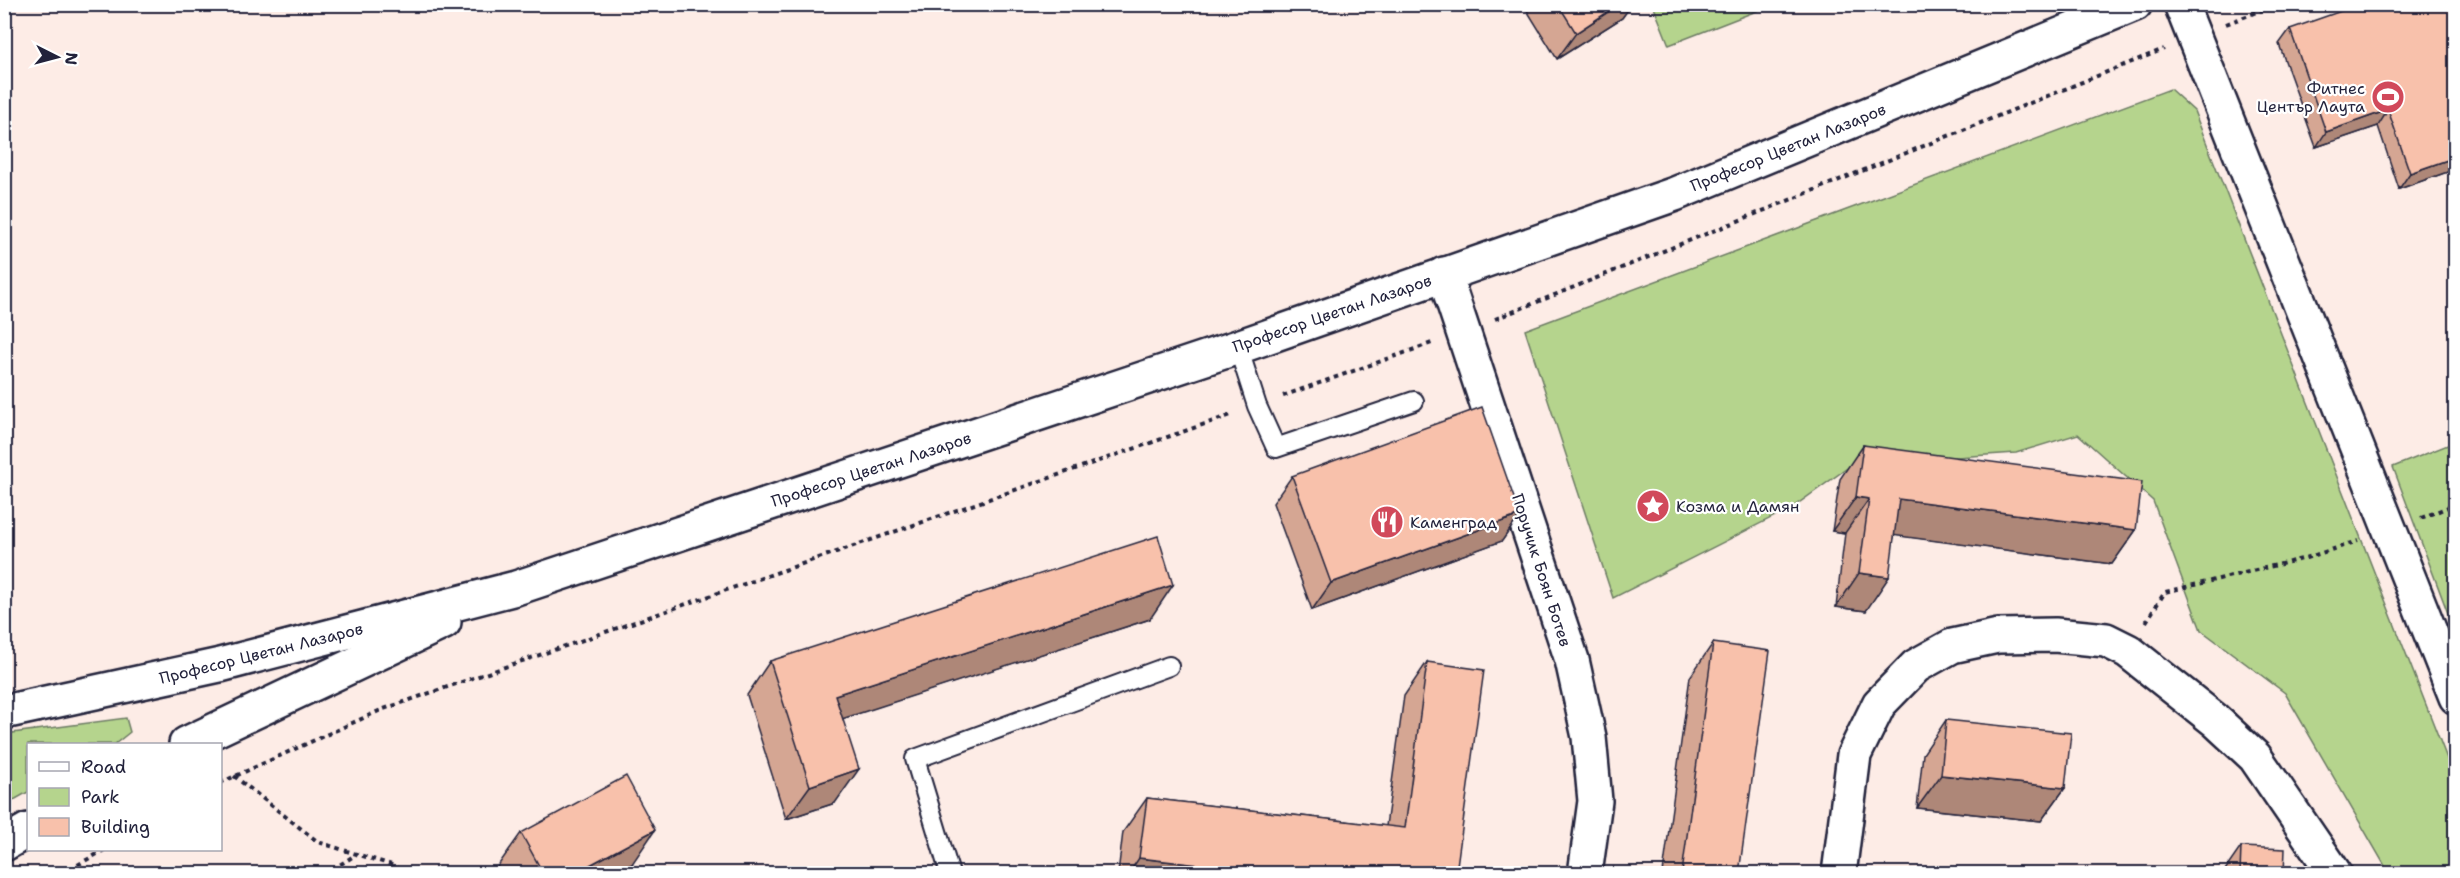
<svg xmlns="http://www.w3.org/2000/svg" width="2460" height="878" viewBox="0 0 2460 878" font-family="'Shantell Sans',sans-serif">
<style>
.green{fill:#b5d48d;stroke:#6c7b64;stroke-width:1.5}
.lines{fill:none;stroke-linecap:round;stroke-linejoin:round}
.lane-casing{stroke:#22223b;stroke-width:22}
.street-casing{stroke:#22223b;stroke-width:38}
.secondary-casing{stroke:#22223b;stroke-width:38}
.path{stroke:#22223b;stroke-width:4;stroke-dasharray:4.5 4.5;stroke-linecap:butt}
.lane{stroke:#fff;stroke-width:18}
.street{stroke:#fff;stroke-width:33}
.secondary{stroke:#fff;stroke-width:33}
.wall{fill:#d5a693;stroke:#22223b;stroke-width:1.5}
.shaded-wall{fill:#ae8778;stroke:#22223b;stroke-width:1.5}
.building{fill:#f8c1ab;stroke:#22223b;stroke-width:1.5}
.labels{text-anchor:middle;stroke-width:4.5;stroke-linejoin:round;paint-order:stroke}
.poi-label{font-size:16px;fill:#22223b;stroke:#fff;text-anchor:start}
.street-label{font-size:16px;fill:#22223b;stroke:#fff}
</style>
<rect width="100%" height="100%" fill="#fdece6"/>
<filter id="ink" filterUnits="userSpaceOnUse"><feTurbulence type="fractalNoise" baseFrequency=".0167" numOctaves="2"/><feDisplacementMap in="SourceGraphic" scale="12" xChannelSelector="R" yChannelSelector="G"/><feConvolveMatrix kernelMatrix="1 2 1 2 8 2 1 2 1" color-interpolation-filters="sRGB"/></filter>
<g filter="url(#ink)">
<g class="green">
<polygon points="1653,5 1772,5 1669,45"/>
<polygon points="2170,89 2194,111 2455,779 2455,873 2389,873 2285,693 2201,630 2153,501 2078,434 2016,453 1853,464 1793,507 1613,598 1525,330"/>
<polygon points="2455,442 2455,632 2393,467"/>
<polygon points="126,718 130,732 115,744 28,744 28,792 5,805 5,734"/>
</g>
<g class="lines">
<defs>
<g id="lane">
<polyline points="1238,347 1257,406 1276,448 1414,401"/>
<polyline points="950,874 915,759 1169,666"/>
</g>
<g id="street">
<polyline points="2181,4 2456,697"/>
<polyline points="1444,274 1572,660 1589,737 1595,801 1585,874"/>
<polyline points="1839,874 1854,755 1879,704 1916,666 1952,646 1998,636 2055,635 2106,640 2128,651 2215,720 2255,757 2335,874"/>
</g>
<g id="secondary">
<polyline points="4,712 220,665 516,588 1238,347 1675,194 2135,4"/>
<polyline points="186,744 444,622"/>
<polyline points="4,844 28,830"/>
</g>
</defs>
<use href="#lane" class="lane-casing"/>
<use href="#street" class="street-casing"/>
<use href="#secondary" class="secondary-casing"/>
<g class="path">
<polyline points="2226,24 2277,4"/>
<polyline points="1495,319 2164,49"/>
<polyline points="1283,396 1432,343"/>
<polyline points="2421,518 2456,504"/>
<polyline points="2146,622 2165,592 2306,558 2358,541"/>
<polyline points="234,776 318,842 395,866 402,874"/>
<polyline points="220,783 381,710 1231,415"/>
<polyline points="62,874 104,850"/>
<polyline points="325,874 357,854"/>
</g>
<use href="#lane" class="lane"/>
<use href="#street" class="street"/>
<use href="#secondary" class="secondary"/>
</g>
<g class="wall">
<polygon points="1523,4 1632,4 1622,18 1557,59"/>
<polygon points="2456,26 2456,169 2399,189 2378,126 2316,147 2279,44 2290,29"/>
<polygon points="1863,445 2136,530 2112,564 1895,535 1866,611 1836,607 1845,533 1832,531 1840,479"/>
<polygon points="1292,476 1520,515 1502,541 1312,610 1273,503"/>
<polygon points="1150,619 843,718 835,803 786,819 747,695 770,661"/>
<polygon points="1713,643 1739,873 1663,873 1690,677"/>
<polygon points="1427,662 1456,873 1118,873 1123,832 1147,798 1386,826 1404,696"/>
<polygon points="1946,720 2065,788 2041,821 1917,808 1923,754"/>
<polygon points="521,833 632,864 614,873 501,873 497,867"/>
<polygon points="2241,847 2284,873 2223,873"/>
</g>
<g class="shaded-wall">
<polygon points="1620,4 1632,4 1622,18 1557,59 1576,33"/>
<polygon points="2388,110 2378,126 2316,147 2326,132"/>
<polygon points="2456,157 2456,169 2399,189 2410,173"/>
<polygon points="1856,497 1869,499 1845,533 1832,531"/>
<polygon points="1899,499 2136,530 2112,564 1876,533"/>
<polygon points="1520,515 1502,541 1312,610 1331,583"/>
<polygon points="1859,573 1889,577 1866,611 1836,607"/>
<polygon points="1173,585 1150,619 811,729 835,695"/>
<polygon points="859,769 835,803 786,819 810,786"/>
<polygon points="1941,775 2065,788 2041,821 1917,808"/>
<polygon points="655,830 632,864 614,873 575,873"/>
<polygon points="1139,858 1269,873 1129,873"/>
</g>
<g class="building">
<polygon points="1558,4 1620,4 1576,33"/>
<polygon points="2361,4 2448,4 2456,26 2456,157 2410,173 2388,110 2326,132 2290,29"/>
<polygon points="1482,407 1520,515 1331,583 1292,476"/>
<polygon points="1863,445 2142,482 2136,530 1899,499 1889,577 1859,573 1869,499 1856,497"/>
<polygon points="1158,536 1173,585 835,695 859,769 810,786 770,661"/>
<polygon points="1713,643 1770,651 1739,873 1682,873"/>
<polygon points="1427,662 1484,670 1456,873 1269,873 1139,858 1147,798 1405,828"/>
<polygon points="1946,720 2071,733 2065,788 1941,775"/>
<polygon points="626,776 655,830 575,873 543,873 521,833"/>
<polygon points="2241,847 2285,849 2284,873 2240,873"/>
</g>
</g>
<defs>
<symbol id="stadium-disc" viewBox="-11 -11 22 22"><circle r="9.5" fill="#d1495b" stroke="#fff"/><path d="M0-5a6.5 5 0 1 0 0 10a6.5 5 0 1 0 0-10ZM-3.5-1.8h7v3.6h-7Z" fill="#fff"/></symbol>
<symbol id="sight-disc" viewBox="-11 -11 22 22"><circle r="9.5" fill="#d1495b" stroke="#fff"/><path d="M0-6L1.8-2.2L6-1.7L2.9 1.2L3.7 5.4L0 3.3L-3.7 5.4L-2.9 1.2L-6-1.7L-1.8-2.2Z" fill="#fff"/></symbol>
<symbol id="restaurant-disc" viewBox="-11 -11 22 22"><circle r="9.5" fill="#d1495b" stroke="#fff"/><path d="M-5-6h1v4h1v-4h1v4h1v-4h1v5L-1.5 .5V6h-2V.5L-5-1ZM5-6V6H3V1.5H1.5Q1.5-4 5-6Z" fill="#fff"/></symbol>
</defs>
<g fill-rule="evenodd">
<use href="#stadium-disc" x="2369" y="78" width="38" height="38"/>
<use href="#sight-disc" x="1634" y="487" width="38" height="38"/>
<use href="#restaurant-disc" x="1368" y="503" width="38" height="38"/>
</g>
<g class="labels">
<g class="poi-label">
<text x="2365" y="94" text-anchor="end">Фитнес<tspan x="2365" dy="18">Център Лаута</tspan></text>
<text x="1676" y="512">Козма и Дамян</text>
<text x="1410" y="528">Каменград</text>
</g>
<g class="street-label">
<text transform="translate(1788 147) rotate(-22)" y="6">Професор Цветан Лазаров</text>
<text transform="translate(1332 313) rotate(-19)" y="6">Професор Цветан Лазаров</text>
<text transform="translate(871 469) rotate(-18)" y="6">Професор Цветан Лазаров</text>
<text transform="translate(1542 570) rotate(72)" y="6">Поручик Боян Ботев</text>
<text transform="translate(261 653) rotate(-14)" y="6">Професор Цветан Лазаров</text>
</g>
</g>
<rect width="2460" height="878" fill="none" stroke="#fff" stroke-width="24"/>
<rect x="12" y="12" width="2436" height="854" fill="none" stroke="#22223b" stroke-width="2" filter="url(#ink)"/>
<rect x="27" y="743" width="195" height="108" fill="#ffffff" stroke="#a7a7b1" stroke-width="1.5"/>
<rect x="39" y="762" width="30" height="9" fill="#ffffff" stroke="#a7a7b1" stroke-width="1.5"/>
<text x="81" y="773" font-size="18" fill="#22223b">Road</text>
<rect x="39" y="788" width="30" height="18" fill="#b5d48d" stroke="#a7a7b1" stroke-width="1.5"/>
<text x="81" y="803" font-size="18" fill="#22223b">Park</text>
<rect x="39" y="818" width="30" height="18" fill="#f8c1ab" stroke="#a7a7b1" stroke-width="1.5"/>
<text x="81" y="833" font-size="18" fill="#22223b">Building</text>
<g transform="translate(57 57) rotate(96)" stroke="#ffffff" stroke-width="4.5" paint-order="stroke">
<path d="M0-4.5L10 22L0 15L-10 22Z" fill="#22223b"/>
<text y="-9" font-size="16" font-weight="bold" text-anchor="middle" fill="#22223b">N</text>
</g>
</svg>
